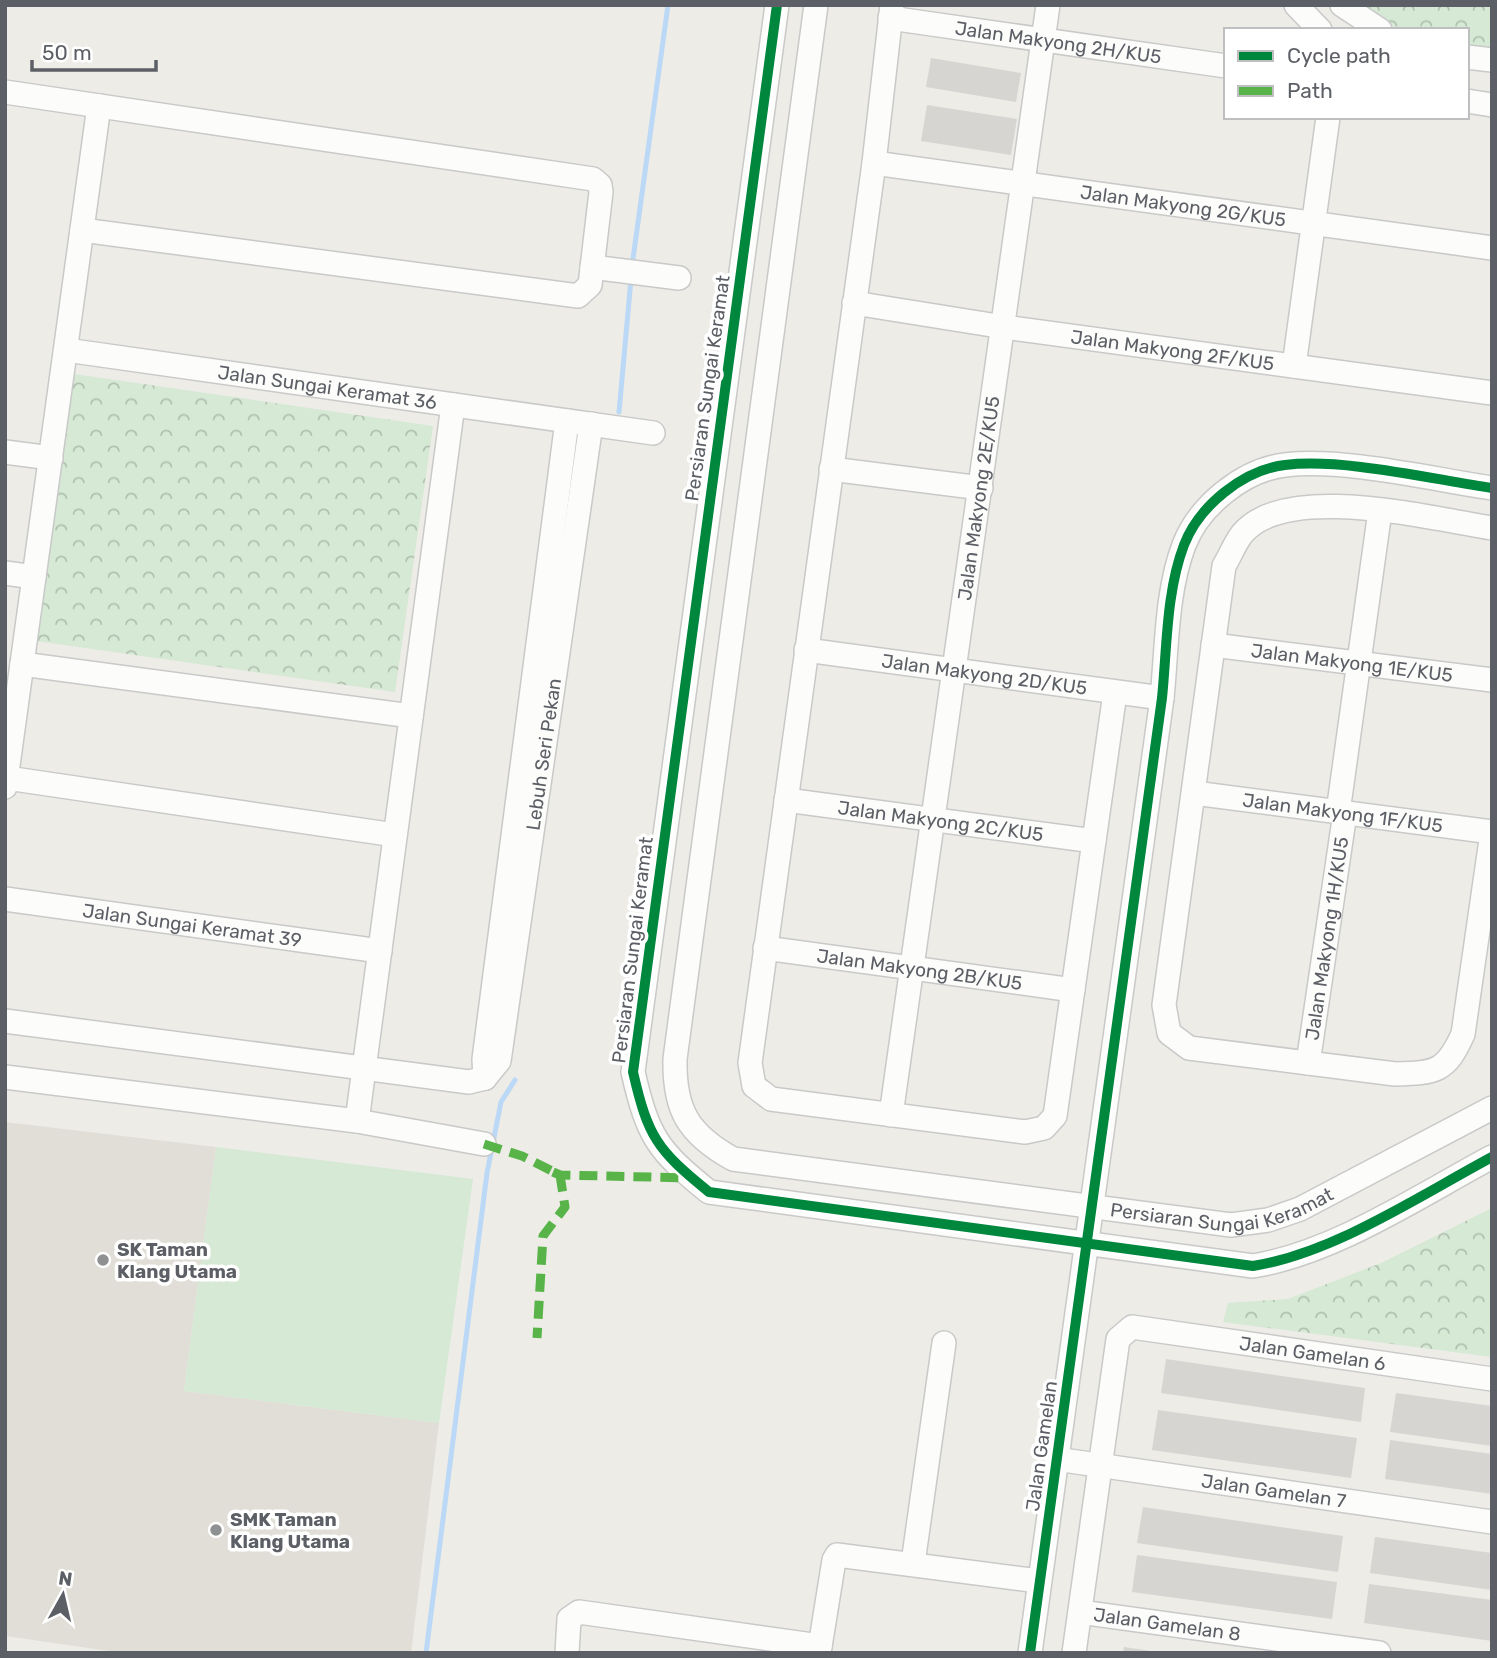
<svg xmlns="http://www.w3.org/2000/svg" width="1497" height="1658" viewBox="0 0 1497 1658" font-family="Rubik,sans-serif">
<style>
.education{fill:#e0ded7}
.grass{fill:#d5e9d4}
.park{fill:url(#park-crowns)}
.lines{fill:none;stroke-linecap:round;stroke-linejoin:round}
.stream{stroke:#bbd8f6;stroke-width:5}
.building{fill:#d6d5d2}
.minor-casing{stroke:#c9c9c9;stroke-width:26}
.minor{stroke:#fcfcfb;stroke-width:23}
.quiet{stroke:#58b448;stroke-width:9;stroke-dasharray:18 9;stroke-linecap:butt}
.cycleway-casing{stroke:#fff;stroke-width:15}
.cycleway{stroke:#00873e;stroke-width:10}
.poi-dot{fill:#8f9092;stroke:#fff;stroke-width:2.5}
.labels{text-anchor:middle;stroke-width:7;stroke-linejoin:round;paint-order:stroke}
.street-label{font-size:19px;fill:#5c5f65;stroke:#fff}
.poi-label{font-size:19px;font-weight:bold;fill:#5c5f65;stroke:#fff;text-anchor:start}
</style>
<defs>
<pattern id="park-crowns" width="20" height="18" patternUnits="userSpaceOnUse" patternTransform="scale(1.75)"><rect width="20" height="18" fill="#d5e9d4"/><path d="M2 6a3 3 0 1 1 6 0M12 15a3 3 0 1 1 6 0" fill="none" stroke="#b0c0b0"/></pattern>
</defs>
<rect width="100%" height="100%" fill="#edece7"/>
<polygon class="education" points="5,1122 216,1147 184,1391 439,1423 411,1653 123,1653 5,1636"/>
<polygon class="grass" points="216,1147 473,1179 439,1423 184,1391"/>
<g class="park">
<polygon points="1358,5 1492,5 1492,48 1467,47 1467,30 1400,30"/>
<polygon points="74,374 433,426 395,692 36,641"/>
<polygon points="1492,1208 1492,1357 1223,1322 1228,1303 1288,1299 1381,1263"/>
</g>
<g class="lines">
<g class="stream">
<polyline points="632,266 668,5"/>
<polyline points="619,412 631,279"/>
<polyline points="426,1653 487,1173 501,1102 515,1080"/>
</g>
</g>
<g class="building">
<polygon points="931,58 1021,73 1016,102 926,87"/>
<polygon points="927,105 1017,119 1011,155 921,141"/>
<polygon points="1166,1359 1365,1388 1361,1422 1161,1393"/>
<polygon points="1396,1393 1492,1406 1492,1446 1390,1432"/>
<polygon points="1158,1410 1357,1438 1351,1478 1152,1450"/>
<polygon points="1390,1440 1492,1454 1492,1494 1385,1479"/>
<polygon points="1143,1507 1343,1536 1338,1572 1137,1543"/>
<polygon points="1375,1537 1492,1553 1492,1590 1370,1573"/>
<polygon points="1137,1555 1337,1582 1332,1619 1132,1592"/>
<polygon points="1369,1584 1492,1600 1492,1641 1364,1623"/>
<polygon points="1124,1647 1151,1651 1151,1653 1123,1653"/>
</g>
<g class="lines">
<defs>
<g id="minor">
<path d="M777,5l-144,1067c15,65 24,78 76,120l544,74c81,-13 166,-70 239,-109"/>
<path id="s1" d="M816,5l-141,1054c-1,51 13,75 58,100l498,66 37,-5 32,-11 192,-101"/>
<polyline points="892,5 874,163 750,1063 754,1086 771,1099 1025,1132 1044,1128 1055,1116 1115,693"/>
<polyline points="1296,5 1320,30"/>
<polyline points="1342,5 1380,30"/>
<path id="s2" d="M890,18l336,48"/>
<polyline points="1467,57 1492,60"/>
<polyline points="5,92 593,179 600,185 601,192 590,285 578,296 82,230"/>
<polyline points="1467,101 1492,105"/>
<path id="s3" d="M874,163l618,85"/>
<polyline points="592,267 679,278"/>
<path id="s4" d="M854,303l150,24 488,66"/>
<path id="s5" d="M66,350l587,83"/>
<polyline points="1294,366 1328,117"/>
<polyline points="5,452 51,458"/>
<polyline points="831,469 981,488"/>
<path d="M1492,528c-61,-9 -206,-47 -250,6 -7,9 -12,22 -18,32l-60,439 5,28 20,15 206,26c41,-1 51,-2 68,-40l29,-201"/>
<polyline points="5,573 34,577"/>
<path id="s6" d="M1213,645l279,35"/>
<path id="s7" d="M806,650l356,48"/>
<polyline points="22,664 411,716"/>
<polyline points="7,778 395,835"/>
<polyline points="5,787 99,106"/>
<path id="s8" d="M1194,793l298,39"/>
<path id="s9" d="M786,800l308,41"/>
<polyline points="1338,812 1380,511"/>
<path id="s10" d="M5,899l375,52"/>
<path id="s11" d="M765,948l308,42"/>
<polyline points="5,1021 469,1082 485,1078"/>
<path id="s12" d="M1308,1063l37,-250"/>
<polyline points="5,1077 357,1121 484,1144"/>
<path id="s13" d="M485,1078l14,-17 92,-637"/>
<polyline points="485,1078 484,1059 567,421"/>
<path id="s14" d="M891,1115l157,-1110"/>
<polyline points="357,1121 453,405"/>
<path id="s15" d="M1056,1459l436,63"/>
<polyline points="913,1563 944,1343"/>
<path id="s16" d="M1080,1612l299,41"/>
<polyline points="567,1653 569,1619 579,1612 820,1646"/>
<polyline points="819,1653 834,1560 837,1555 1039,1581"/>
<path d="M1030,1653l132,-955c5,-49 4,-106 22,-153 15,-39 59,-75 101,-80 58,-7 146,14 207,23"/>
<path id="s17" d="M1074,1653l44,-314 14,-12 360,52"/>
</g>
</defs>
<use href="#minor" class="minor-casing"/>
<use href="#minor" class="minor"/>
<g class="quiet">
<polyline points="484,1144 522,1156 560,1175 565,1207 543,1236 537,1338"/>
<polyline points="553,1172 560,1175 692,1178"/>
</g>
<defs>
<g id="cycleway">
<path d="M777,5l-144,1067c15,65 24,78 76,120l544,74c81,-13 166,-70 239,-109"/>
<path d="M1030,1653l132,-955c5,-49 4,-106 22,-153 15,-39 59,-75 101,-80 58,-7 146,14 207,23"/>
</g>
</defs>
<use href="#cycleway" class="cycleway-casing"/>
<use href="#cycleway" class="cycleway"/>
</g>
<g class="poi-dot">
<circle cx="103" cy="1260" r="7"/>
<circle cx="216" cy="1530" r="7"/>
</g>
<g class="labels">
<g class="street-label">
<text dy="7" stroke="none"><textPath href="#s2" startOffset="170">Jalan Makyong 2H/KU5</textPath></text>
<text dy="7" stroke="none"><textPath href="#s3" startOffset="312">Jalan Makyong 2G/KU5</textPath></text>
<text dy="7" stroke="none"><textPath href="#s4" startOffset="322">Jalan Makyong 2F/KU5</textPath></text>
<text dy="7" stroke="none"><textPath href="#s5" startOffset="264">Jalan Sungai Keramat 36</textPath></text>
<text transform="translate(707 388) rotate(-82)" y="7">Persiaran Sungai Keramat</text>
<text dy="7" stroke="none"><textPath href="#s14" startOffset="623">Jalan Makyong 2E/KU5</textPath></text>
<text dy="7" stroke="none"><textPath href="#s6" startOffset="140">Jalan Makyong 1E/KU5</textPath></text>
<text dy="7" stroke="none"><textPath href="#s7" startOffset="180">Jalan Makyong 2D/KU5</textPath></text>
<text dy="7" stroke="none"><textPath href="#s13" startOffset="332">Lebuh Seri Pekan</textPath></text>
<text dy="7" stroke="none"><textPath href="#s8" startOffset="150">Jalan Makyong 1F/KU5</textPath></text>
<text dy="7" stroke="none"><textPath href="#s9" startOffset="156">Jalan Makyong 2C/KU5</textPath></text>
<text dy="7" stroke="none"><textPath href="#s10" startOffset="189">Jalan Sungai Keramat 39</textPath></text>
<text dy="7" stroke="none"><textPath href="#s12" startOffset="126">Jalan Makyong 1H/KU5</textPath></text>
<text transform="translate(632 950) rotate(-83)" y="7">Persiaran Sungai Keramat</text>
<text dy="7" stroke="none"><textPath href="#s11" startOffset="156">Jalan Makyong 2B/KU5</textPath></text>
<text dy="7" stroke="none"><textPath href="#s1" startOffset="1682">Persiaran Sungai Keramat</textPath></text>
<text dy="7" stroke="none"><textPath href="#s17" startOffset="518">Jalan Gamelan 6</textPath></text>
<text transform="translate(1041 1446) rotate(-82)" y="7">Jalan Gamelan</text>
<text dy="7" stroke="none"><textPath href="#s15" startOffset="220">Jalan Gamelan 7</textPath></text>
<text dy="7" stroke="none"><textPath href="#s16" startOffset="88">Jalan Gamelan 8</textPath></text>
</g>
<g class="poi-label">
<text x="117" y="1256">SK Taman<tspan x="117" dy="22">Klang Utama</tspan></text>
<text x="230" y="1526">SMK Taman<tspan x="230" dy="22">Klang Utama</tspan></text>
</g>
</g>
<rect width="1497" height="1658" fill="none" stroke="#5c5f65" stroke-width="14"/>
<rect x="1224" y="28" width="245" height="91" fill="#ffffff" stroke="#bebfc1" stroke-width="2"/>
<rect x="1238" y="51" width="35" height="10" fill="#00873e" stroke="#bebfc1" stroke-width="2"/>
<text x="1287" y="63" font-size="21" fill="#5c5f65">Cycle path</text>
<rect x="1238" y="86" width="35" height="10" fill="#58b448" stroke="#bebfc1" stroke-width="2"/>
<text x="1287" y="98" font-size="21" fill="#5c5f65">Path</text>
<g transform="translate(63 1595) rotate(8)" stroke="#ffffff" stroke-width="5" paint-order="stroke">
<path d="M0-5L12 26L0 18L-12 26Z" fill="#5c5f65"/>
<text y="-10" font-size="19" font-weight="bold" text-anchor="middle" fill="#5c5f65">N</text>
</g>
<path d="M32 60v10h124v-10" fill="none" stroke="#5c5f65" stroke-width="3.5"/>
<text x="42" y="60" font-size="21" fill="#5c5f65" stroke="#ffffff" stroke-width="5" paint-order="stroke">50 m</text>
</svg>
